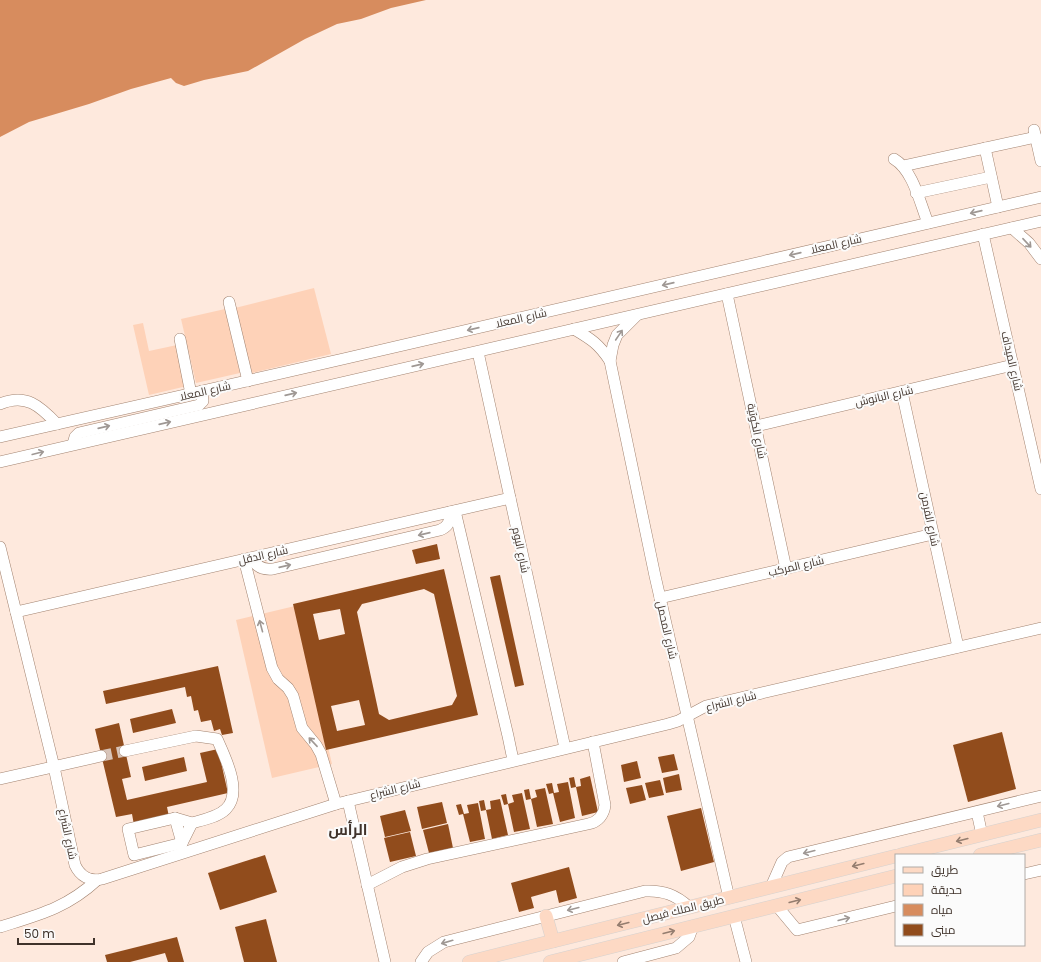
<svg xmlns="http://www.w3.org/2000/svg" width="1041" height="962" viewBox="0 0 1041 962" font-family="Poppins,Cairo,sans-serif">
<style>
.green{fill:#fed2b8}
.water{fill:#d78c5e}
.building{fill:#914c1c;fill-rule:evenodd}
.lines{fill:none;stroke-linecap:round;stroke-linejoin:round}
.minor-tunnel{stroke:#d8c4b9;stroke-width:11;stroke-dasharray:11 5.5;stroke-linecap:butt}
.minor-casing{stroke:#a28370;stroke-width:12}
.major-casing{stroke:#d5d2d0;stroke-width:14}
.minor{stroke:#fff;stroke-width:11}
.major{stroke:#fdd9c4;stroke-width:13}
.oneway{stroke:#9f9894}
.oneway2{stroke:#947d6f}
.labels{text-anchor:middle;stroke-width:4;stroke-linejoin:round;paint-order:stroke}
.street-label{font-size:11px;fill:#3f322a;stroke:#fbfbfb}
.district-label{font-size:15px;font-weight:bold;fill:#3f322a;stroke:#fbfbfb}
</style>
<rect width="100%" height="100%" fill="#fee9dd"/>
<g class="green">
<polygon points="314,288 331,354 252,373 235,308"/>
<polygon points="225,309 240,373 196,383 181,319"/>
<polygon points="143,323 149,351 177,345 187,386 149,395 133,325"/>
<polygon points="295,606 332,764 272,778 236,620"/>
</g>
<polygon class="water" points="0,0 426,0 391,8 361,19 337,24 305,39 248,71 204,80 184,86 176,83 171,78 131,89 89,104 29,122 0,137"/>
<g class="building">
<polygon points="437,544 440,559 416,564 412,550"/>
<path d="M444,569l34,146 -152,35 -33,-146zM424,589l10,5 23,102 -5,9 -63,15 -10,-6 -22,-102 5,-8zM340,609l5,25 -26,6 -6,-26zM359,700l6,25 -28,6 -6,-25z"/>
<polygon points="500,575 524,685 515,687 490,577"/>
<polygon points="218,666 233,733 222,735 220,729 214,731 211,720 201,722 198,710 194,711 191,696 187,697 185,687 106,704 103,691"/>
<polygon points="172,709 176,723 133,733 130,719"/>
<polygon points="119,723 131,777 122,779 127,800 207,782 200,753 218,749 228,793 167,807 169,817 134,825 132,814 116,817 95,729"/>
<polygon points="1002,732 1016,789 968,802 953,745"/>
<polygon points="674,754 678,770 662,773 658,757"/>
<polygon points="184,757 187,771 145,781 142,767"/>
<polygon points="637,761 641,778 624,782 621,765"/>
<polygon points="679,774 682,790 666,793 663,778"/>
<polygon points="590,776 598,812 582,816 576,787 581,786 580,779"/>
<polygon points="574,777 576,787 571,788 569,778"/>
<polygon points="660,780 664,795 649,798 645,783"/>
<polygon points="568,782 575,818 560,822 553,793 549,794 546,784 552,783 554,793 559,792 557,784"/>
<polygon points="642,785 646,800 630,804 626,788"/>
<polygon points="545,788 553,824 537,827 531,799 526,800 524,790 529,789 531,799 537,797 535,790"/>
<polygon points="522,793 530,829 514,832 508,804 504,805 501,795 506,794 508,804 514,802 512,795"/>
<polygon points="500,799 508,835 492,839 486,810 481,811 479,801 484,800 486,810 491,809 490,801"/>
<polygon points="442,802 447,823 422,829 417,807"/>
<polygon points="478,803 485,839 470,842 463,814 459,815 456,805 461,804 464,814 469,813 467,805"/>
<polygon points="701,808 714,862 681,871 667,816"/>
<polygon points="405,810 411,831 385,837 380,816"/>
<polygon points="448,824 453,848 429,853 423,830"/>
<polygon points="410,832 416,856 390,862 384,838"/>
<polygon points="265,855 277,892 220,910 208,873"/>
<polygon points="569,867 577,898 559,903 556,890 531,897 534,908 519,912 511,883"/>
<polygon points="266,919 277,962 244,962 235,927"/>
<polygon points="177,937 184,962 168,962 165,953 130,962 107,962 105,955"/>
</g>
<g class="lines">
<polyline class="minor-tunnel" points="101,756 125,751"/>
<defs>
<g id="minor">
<polyline points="1034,130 1041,161"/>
<polyline points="985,148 998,207"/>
<path d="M894,159c19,11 26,44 34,64"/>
<polyline points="903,166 1036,137"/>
<polyline points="916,193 991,177"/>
<polyline points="1012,228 1029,243 1041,259"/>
<polyline points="983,234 1041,489"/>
<polyline points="727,294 786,569"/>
<polyline points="229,302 248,381"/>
<path d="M574,329c17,10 25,15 36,32l45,215 74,322"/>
<polyline points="180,339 191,394"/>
<polyline points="478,352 565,748"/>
<polyline points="610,361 613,345 617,335 637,315"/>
<polyline points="902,392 958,647"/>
<path d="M0,404c26,-11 40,2 57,20"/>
<polyline points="756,426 1013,365"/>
<polyline points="0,437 343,359 1041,197"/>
<polyline points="73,444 75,437 79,433 199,405 203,401 202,391"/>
<polyline points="0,462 1041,221"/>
<polyline points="455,511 508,736 513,760"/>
<path d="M0,547l54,220 21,98c5,11 15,17 27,14l234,-75 332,-80 10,-3 28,-15 335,-78"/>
<path d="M252,558c4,9 11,12 21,11l167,-39c8,-3 11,-9 10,-18"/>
<polyline points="244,559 272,668 278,679 288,688 293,696 302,728 316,745 321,754 336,804"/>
<polyline points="660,598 933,534"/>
<polyline points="16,612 510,498"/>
<path d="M125,751l71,-15 21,3c8,18 26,53 9,70 -8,8 -23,11 -34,14"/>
<polyline points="0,779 101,756"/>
<polyline points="348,801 385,962"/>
<polyline points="977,812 982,835"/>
<polygon points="175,818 192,823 182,843 134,855 128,829"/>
<polyline points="175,818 182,843"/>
<polyline points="1024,874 1041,870"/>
<path d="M367,885l35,-18 25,-8 161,-35c10,-2 16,-9 17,-19l-12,-63"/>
<polyline points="771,887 782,862 788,857 1041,796"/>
<polyline points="777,906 797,930 896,906"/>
<polyline points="734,916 746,962"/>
<path d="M0,927c38,-12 67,-19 97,-47"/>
<path d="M421,962l7,-10 16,-10 201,-51c18,-1 31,4 44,16"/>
<polyline points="623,962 676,948 689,937 693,926"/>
</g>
<g id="major">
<polyline points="900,855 1041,820"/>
<polyline points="980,855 1041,840"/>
<polyline points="546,916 553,941"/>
<polyline points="469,962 896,856"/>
<polyline points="550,962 896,876"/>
</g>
</defs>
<use href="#minor" class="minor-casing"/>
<use href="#major" class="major-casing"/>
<use href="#minor" class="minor"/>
<use href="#major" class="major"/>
</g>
<defs><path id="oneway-shaft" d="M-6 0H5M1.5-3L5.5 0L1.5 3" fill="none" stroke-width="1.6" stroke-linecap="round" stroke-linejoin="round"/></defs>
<g class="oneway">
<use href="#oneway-shaft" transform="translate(976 212) rotate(167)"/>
<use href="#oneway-shaft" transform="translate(1027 243) rotate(47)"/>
<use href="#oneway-shaft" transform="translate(795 254) rotate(167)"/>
<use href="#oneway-shaft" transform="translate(668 284) rotate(167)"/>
<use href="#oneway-shaft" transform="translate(473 329) rotate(167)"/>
<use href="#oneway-shaft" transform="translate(619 335) rotate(-56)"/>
<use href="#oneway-shaft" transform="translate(418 365) rotate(-13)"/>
<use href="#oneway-shaft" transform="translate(291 394) rotate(-13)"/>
<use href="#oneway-shaft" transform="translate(165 423) rotate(-13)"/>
<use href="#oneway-shaft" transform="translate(104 427) rotate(-13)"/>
<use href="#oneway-shaft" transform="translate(38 453) rotate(-14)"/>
<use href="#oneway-shaft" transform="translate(424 534) rotate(167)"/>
<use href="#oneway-shaft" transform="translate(285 566) rotate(-13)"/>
<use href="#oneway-shaft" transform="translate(261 626) rotate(-105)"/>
<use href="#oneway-shaft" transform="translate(313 742) rotate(-133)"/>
<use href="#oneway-shaft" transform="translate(1003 805) rotate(166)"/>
<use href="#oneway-shaft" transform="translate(809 852) rotate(166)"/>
<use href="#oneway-shaft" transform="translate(573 909) rotate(166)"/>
<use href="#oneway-shaft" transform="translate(844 919) rotate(-14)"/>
<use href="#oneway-shaft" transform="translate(447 942) rotate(164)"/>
</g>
<g class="oneway2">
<use href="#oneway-shaft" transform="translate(962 840) rotate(166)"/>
<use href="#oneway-shaft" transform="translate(858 865) rotate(166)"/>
<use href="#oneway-shaft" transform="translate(795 901) rotate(-14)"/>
<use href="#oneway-shaft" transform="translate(623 924) rotate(166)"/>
<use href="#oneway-shaft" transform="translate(669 932) rotate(-14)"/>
</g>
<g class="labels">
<g class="street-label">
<text transform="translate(836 244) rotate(-13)" y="4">شارع المعلا</text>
<text transform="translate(521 318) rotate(-13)" y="4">شارع المعلا</text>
<text transform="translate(1012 361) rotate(77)" y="4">شارع الميداف</text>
<text transform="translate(205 391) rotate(-13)" y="4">شارع المعلا</text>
<text transform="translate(884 396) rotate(-13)" y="4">شارع البانوش</text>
<text transform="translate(757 431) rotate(78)" y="4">شارع الكوتية</text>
<text transform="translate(930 519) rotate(78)" y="4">شارع الفرمن</text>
<text transform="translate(521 550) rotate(78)" y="4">شارع البوم</text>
<text transform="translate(263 555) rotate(-13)" y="4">شارع الدقل</text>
<text transform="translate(796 566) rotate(-13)" y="4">شارع المركب</text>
<text transform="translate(667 630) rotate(77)" y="4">شارع المحمل</text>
<text transform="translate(731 701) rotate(-14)" y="4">شارع الشراع</text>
<text transform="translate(395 789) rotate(-14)" y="4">شارع الشراع</text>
<text transform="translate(68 834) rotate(78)" y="4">شارع الشراع</text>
<text transform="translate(683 909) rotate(-14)" y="4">طريق الملك فيصل</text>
</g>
<g class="district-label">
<text x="348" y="835">الرأس</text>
</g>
</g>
<rect x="895" y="854" width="130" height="92" fill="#fbfbfb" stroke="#b0aba7"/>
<rect x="903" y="867" width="20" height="6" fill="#fdd9c4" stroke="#b0aba7"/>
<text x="931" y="874" font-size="12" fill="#3f322a">طريق</text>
<rect x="903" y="884" width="20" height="12" fill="#fed2b8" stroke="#b0aba7"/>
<text x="931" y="894" font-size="12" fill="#3f322a">حديقة</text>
<rect x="903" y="904" width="20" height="12" fill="#d78c5e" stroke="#b0aba7"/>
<text x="931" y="914" font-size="12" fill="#3f322a">مياه</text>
<rect x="903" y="924" width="20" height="12" fill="#914c1c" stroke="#b0aba7"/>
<text x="931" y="934" font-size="12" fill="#3f322a">مبنى</text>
<path d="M18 938v6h76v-6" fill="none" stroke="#3f322a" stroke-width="2"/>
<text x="24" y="938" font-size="12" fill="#3f322a" stroke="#fbfbfb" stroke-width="3" paint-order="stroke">50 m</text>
</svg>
